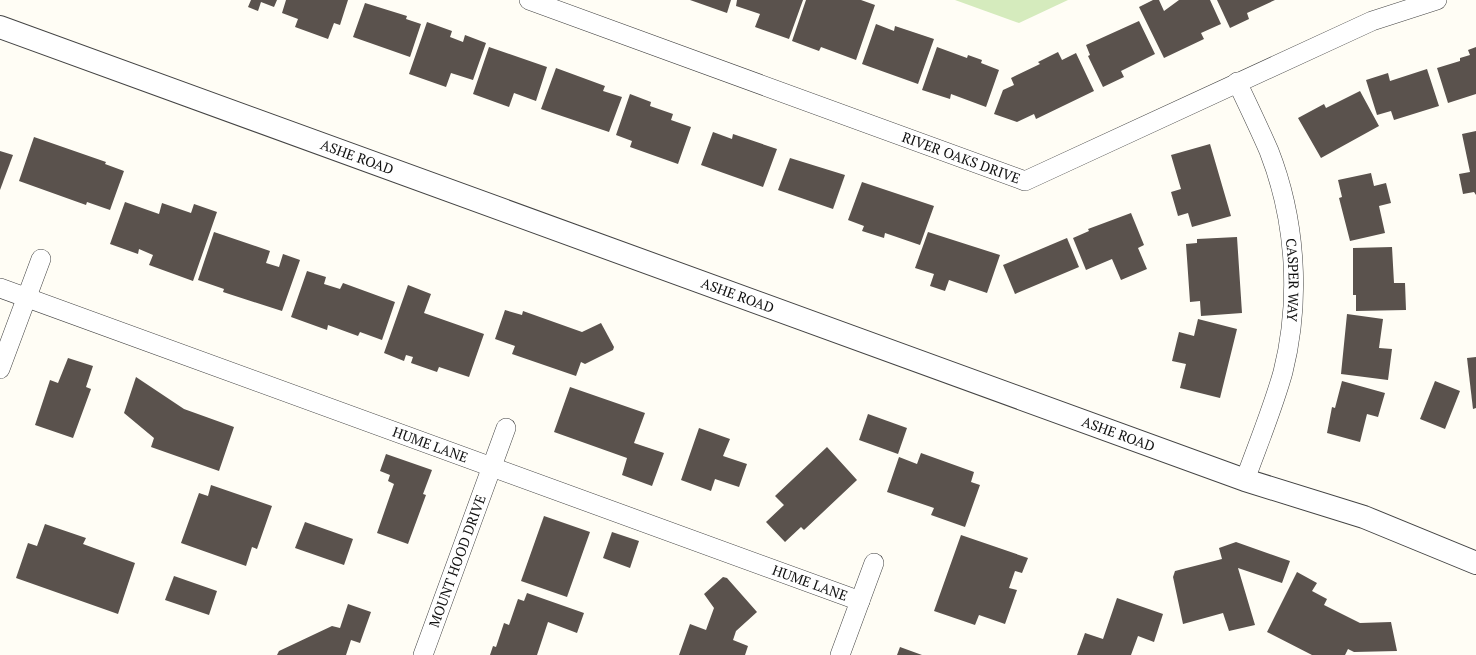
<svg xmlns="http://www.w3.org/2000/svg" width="1476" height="655" viewBox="0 0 1476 655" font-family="'PT Serif',serif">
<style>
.green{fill:#d5ebbd}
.building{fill:#5a524d}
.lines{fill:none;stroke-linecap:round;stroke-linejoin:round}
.minor-casing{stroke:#444;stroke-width:20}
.tertiary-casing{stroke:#444;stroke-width:24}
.minor{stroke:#fff;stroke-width:19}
.tertiary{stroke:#fff;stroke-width:22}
.labels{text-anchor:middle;stroke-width:5;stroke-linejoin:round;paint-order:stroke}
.street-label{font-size:14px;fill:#111;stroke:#fff}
</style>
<rect width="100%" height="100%" fill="#fffdf5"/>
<polygon class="green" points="955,0 1068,0 1019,23"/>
<g class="building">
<polygon points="251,0 277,0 274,7 261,2 258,11 248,7"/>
<polygon points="286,0 348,0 340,25 334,23 328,39 295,27 298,19 282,13"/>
<polygon points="690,0 731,0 727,13"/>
<polygon points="737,0 803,0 789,39 755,27 760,14 736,6"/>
<polygon points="806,0 861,0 875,5 856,60 821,47 819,51 792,41"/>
<polygon points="1153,0 1159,0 1164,11 1179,0 1210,0 1221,24 1201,33 1204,39 1164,58 1139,7"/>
<polygon points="1217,0 1275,0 1247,13 1249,19 1230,28"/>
<polygon points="365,3 407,16 406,19 421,24 410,57 353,37"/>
<polygon points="1139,21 1155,54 1121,71 1124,77 1103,87 1088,56 1090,55 1086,45"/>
<polygon points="427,22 452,31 450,37 463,42 465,35 486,43 473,80 451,73 446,87 409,74"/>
<polygon points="876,24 894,31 895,26 934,39 918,84 862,64"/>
<polygon points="489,47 547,67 536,101 514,93 509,107 473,94"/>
<polygon points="937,47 967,58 968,55 982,60 981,63 999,70 986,107 951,94 950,99 922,90"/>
<polygon points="1476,47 1476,94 1448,103 1437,68 1460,61 1460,58 1470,55 1468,50"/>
<polygon points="1058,52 1062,60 1076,53 1094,91 1036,119 1034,114 1017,122 994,114 1003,90 1014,85 1011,78 1040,64 1038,62"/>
<polygon points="556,68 605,86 603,91 622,97 609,132 541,109"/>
<polygon points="1427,69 1439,106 1394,120 1391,111 1377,115 1366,80 1388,73 1390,81"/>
<polygon points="1360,91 1379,126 1321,158 1298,118 1324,104 1326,108"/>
<polygon points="630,94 651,102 650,106 673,114 671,120 691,127 678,164 630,147 632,141 616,135"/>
<polygon points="1476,131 1476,195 1474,192 1463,194 1459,174 1470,172 1462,134"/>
<polygon points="713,132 732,139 733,134 777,149 763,187 701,165"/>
<polygon points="34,137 106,162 105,164 124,171 110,210 87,202 86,205 19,181"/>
<polygon points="1210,144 1231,216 1192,227 1188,213 1178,216 1171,192 1181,189 1171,155"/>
<polygon points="0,151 13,155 0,190"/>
<polygon points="790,158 845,175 833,209 778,190"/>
<polygon points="1371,173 1374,186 1386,183 1391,203 1379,206 1385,233 1350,241 1339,198 1342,197 1338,180"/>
<polygon points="862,182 934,206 920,245 885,233 884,238 862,231 864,226 848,220"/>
<polygon points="125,202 159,214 162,203 191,213 194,204 217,212 193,281 149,265 153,255 139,249 138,254 110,244"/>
<polygon points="1131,213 1144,245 1138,248 1147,269 1121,280 1112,259 1086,270 1073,238 1089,231 1088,229"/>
<polygon points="214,232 270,251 266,263 279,267 283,254 300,260 282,311 223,292 224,289 198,280"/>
<polygon points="928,232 1000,255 987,293 949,280 945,291 930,286 934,274 915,268"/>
<polygon points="1237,237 1242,313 1201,316 1200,301 1190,302 1186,244 1197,243 1197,239"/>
<polygon points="1067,238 1079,267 1015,294 1003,265"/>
<polygon points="1392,247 1394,283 1405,283 1406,310 1356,311 1356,295 1353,295 1353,248"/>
<polygon points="307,271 326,277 324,284 340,289 343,283 395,302 382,340 360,332 358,336 328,325 327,330 291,317"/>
<polygon points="408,285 431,294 424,313 484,334 469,377 439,367 437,372 411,363 413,357 406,355 404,361 384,353"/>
<polygon points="505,310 522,315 523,311 582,332 601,323 614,347 613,350 585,364 581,362 576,376 512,354 515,346 495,339"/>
<polygon points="1347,314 1383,319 1379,348 1392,349 1388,380 1341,374"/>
<polygon points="1198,319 1237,329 1220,398 1180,388 1186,364 1172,361 1179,332 1194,336"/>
<polygon points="1476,357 1476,408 1473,409 1467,358"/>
<polygon points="68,358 93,366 86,387 91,389 73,438 35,425 50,380 58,383"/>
<polygon points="136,377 184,409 234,427 219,471 151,447 154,438 124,413"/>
<polygon points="1342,381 1385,393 1378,417 1367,414 1360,442 1327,433 1332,407 1335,408"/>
<polygon points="1435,381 1460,391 1445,429 1420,419"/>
<polygon points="570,387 645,413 634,443 664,453 652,486 622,475 627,458 554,432"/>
<polygon points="868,414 907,428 898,454 859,440"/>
<polygon points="699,428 730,439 723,456 747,464 739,487 715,479 711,491 681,480"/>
<polygon points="827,447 857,480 804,530 801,527 785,542 766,522 784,505 775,496"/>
<polygon points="921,453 974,472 971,482 980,485 965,527 931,515 934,508 887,492 899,457 917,464"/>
<polygon points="386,454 432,470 423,494 426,495 408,544 377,533 394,484 388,481 390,475 380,471"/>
<polygon points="211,485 272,506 257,549 252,547 246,566 181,543 199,493 208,496"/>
<polygon points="544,516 590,532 567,597 521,581"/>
<polygon points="305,522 353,539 344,565 295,548"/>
<polygon points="45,524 86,538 83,544 135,563 118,614 16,578 28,543 37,546"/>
<polygon points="612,532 639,541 630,568 603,558"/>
<polygon points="961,535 1028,558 1022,573 1015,571 1009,588 1017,590 1005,624 979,615 975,625 934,611"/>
<polygon points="1236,542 1290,561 1282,583 1238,568 1255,625 1229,631 1223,613 1183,624 1173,577 1175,571 1222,559 1219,548"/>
<polygon points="1297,572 1317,583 1312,591 1327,599 1324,605 1360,623 1391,622 1397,651 1354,652 1348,649 1345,655 1312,655 1267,632"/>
<polygon points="174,576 217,591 209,615 165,600"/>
<polygon points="723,577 727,578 757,612 736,631 733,640 748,646 745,655 679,655 690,624 706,630 714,608 704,594"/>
<polygon points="527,593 584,613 577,633 548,622 537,655 490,655 493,646 496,647 504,623 509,625 518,599 524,601"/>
<polygon points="1117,598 1163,614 1154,642 1138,636 1131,655 1077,655 1085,633 1103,639"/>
<polygon points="348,604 371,612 360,643 351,640 346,655 277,655 279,651 332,626 340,628"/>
<polygon points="900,647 922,655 897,655"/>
</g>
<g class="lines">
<defs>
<g id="minor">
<path id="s1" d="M529,0l496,181 347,-160 65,-21"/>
<path id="s2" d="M1237,82c11,23 22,46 32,69 27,69 32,149 14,221 -10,36 -25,72 -38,108"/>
<path id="s3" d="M0,288l860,313"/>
<polyline points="0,369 41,259"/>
<path id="s4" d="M423,655l83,-227"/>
<polyline points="840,655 874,563"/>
</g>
<g id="tertiary">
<path id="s5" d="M0,27l1245,453 119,37 112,46"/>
</g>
</defs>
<use href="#minor" class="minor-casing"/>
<use href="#tertiary" class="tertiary-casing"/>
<use href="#minor" class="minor"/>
<use href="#tertiary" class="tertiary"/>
</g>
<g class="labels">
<g class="street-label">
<text dy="5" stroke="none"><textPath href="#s5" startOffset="380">ASHE ROAD</textPath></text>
<text dy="5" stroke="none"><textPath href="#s1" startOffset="460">RIVER OAKS DRIVE</textPath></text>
<text dy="5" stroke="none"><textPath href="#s2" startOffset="208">CASPER WAY</textPath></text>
<text dy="5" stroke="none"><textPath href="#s5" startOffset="785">ASHE ROAD</textPath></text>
<text dy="5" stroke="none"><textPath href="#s5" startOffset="1190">ASHE ROAD</textPath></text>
<text dy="5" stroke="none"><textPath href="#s3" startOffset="458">HUME LANE</textPath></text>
<text dy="5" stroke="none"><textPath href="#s4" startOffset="100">MOUNT HOOD DRIVE</textPath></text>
<text dy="5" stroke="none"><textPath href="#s3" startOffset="862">HUME LANE</textPath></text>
</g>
</g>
</svg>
